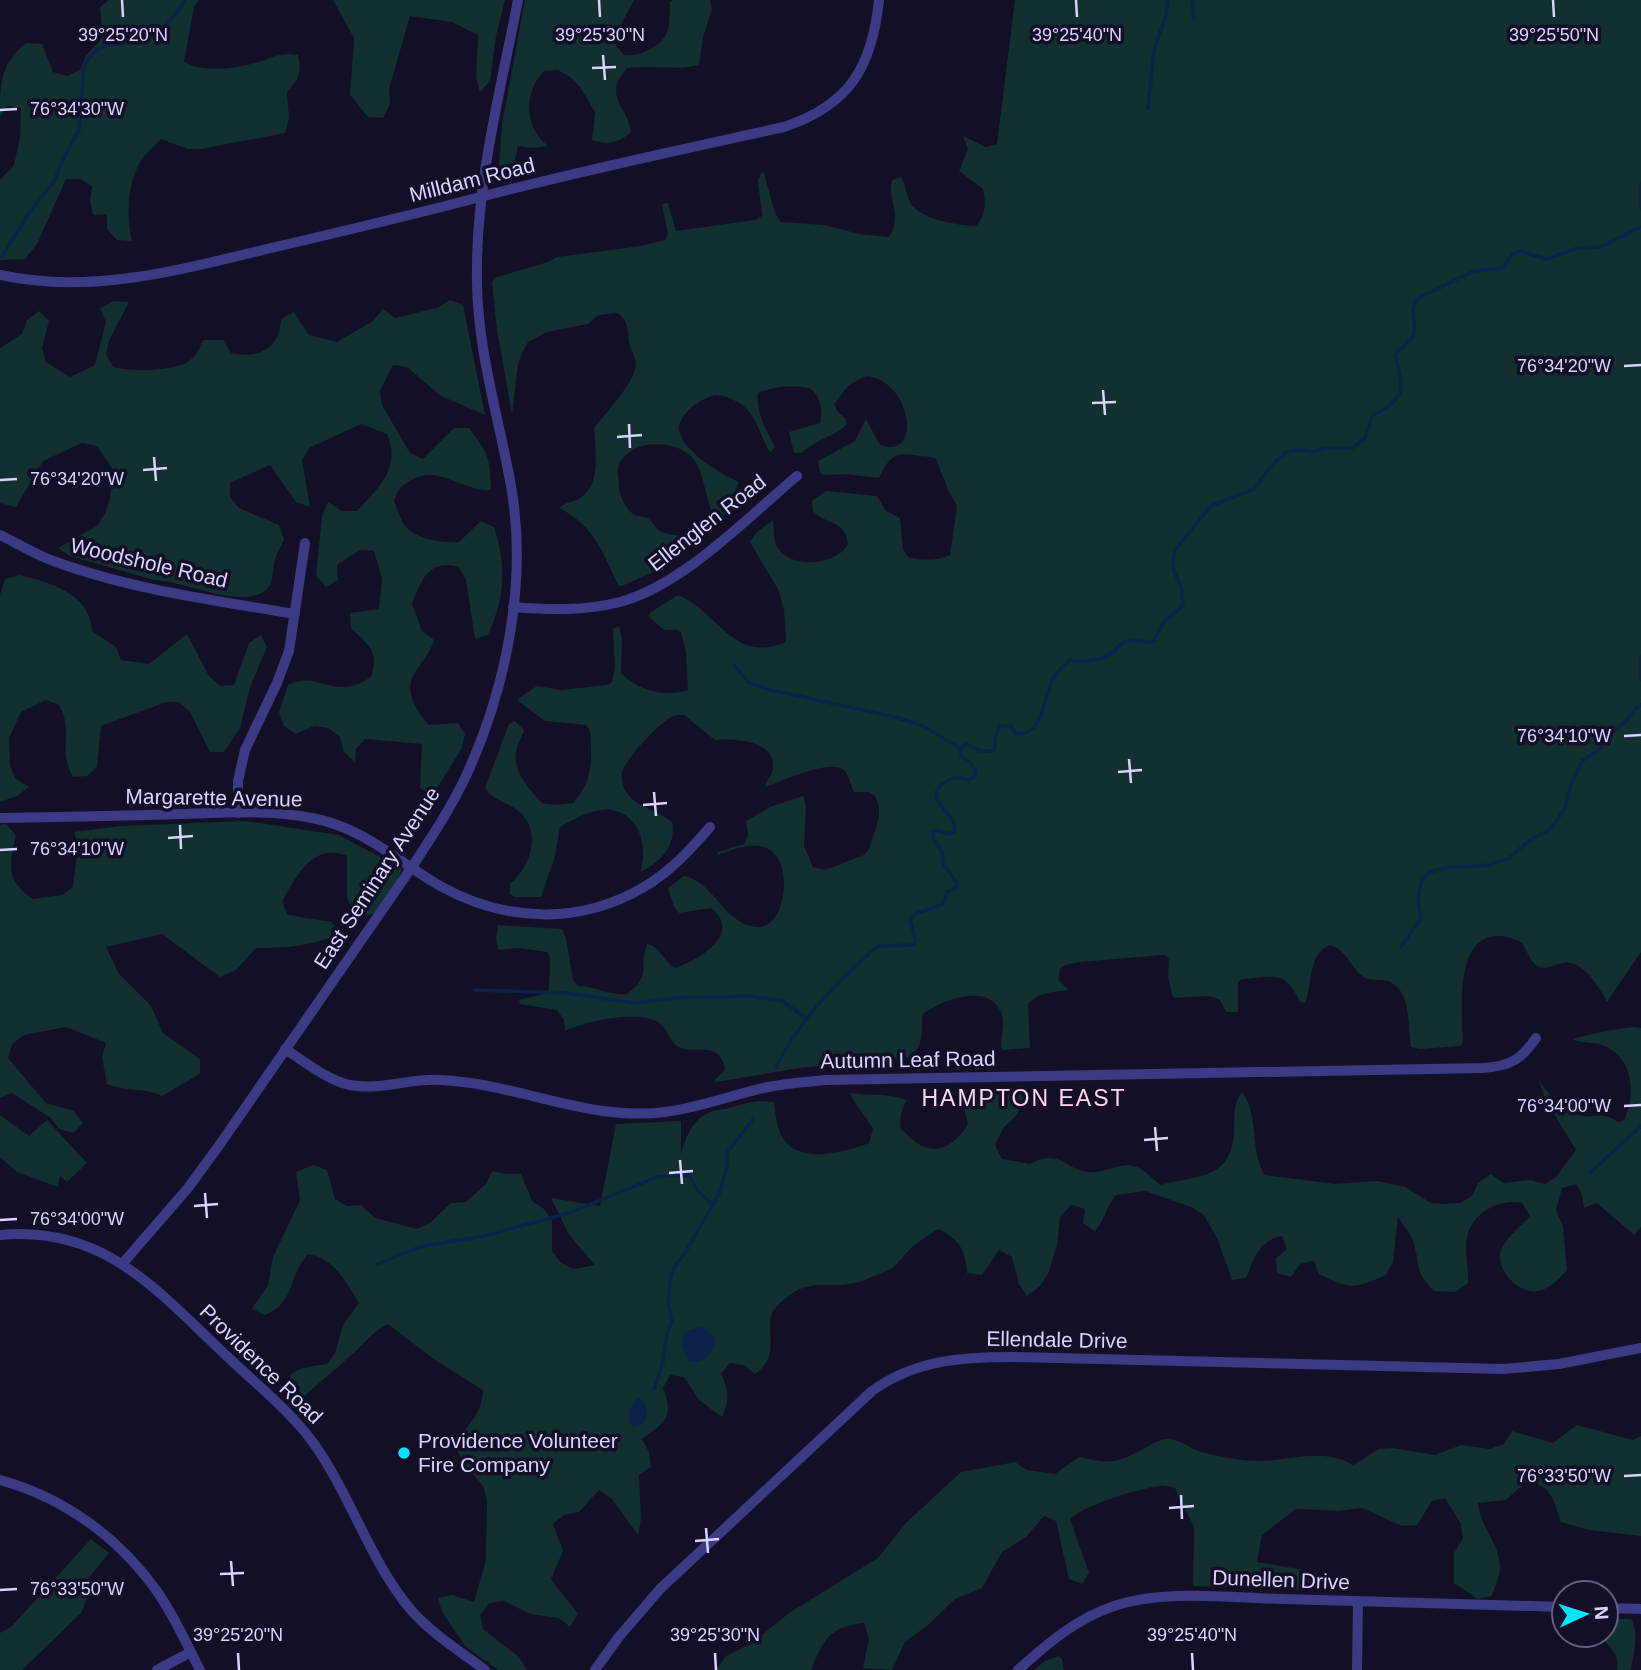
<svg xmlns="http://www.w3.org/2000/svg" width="1641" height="1670" viewBox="0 0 1641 1670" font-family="Arial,sans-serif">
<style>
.green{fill:#12302f}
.water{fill:#0c2248}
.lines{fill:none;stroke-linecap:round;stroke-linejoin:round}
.stream{stroke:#0c2248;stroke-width:3.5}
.minor{stroke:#3d3a85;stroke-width:10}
.ticks{fill:none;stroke:#d9d4ff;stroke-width:2.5}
.poi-dot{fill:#00e5ff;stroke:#130f26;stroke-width:2.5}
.labels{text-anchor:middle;stroke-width:7;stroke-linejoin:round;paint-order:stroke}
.street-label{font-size:21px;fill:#d9d4ff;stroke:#130f26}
.poi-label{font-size:21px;fill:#d9d4ff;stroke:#130f26;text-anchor:start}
.neighbourhood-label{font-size:23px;letter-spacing:2px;fill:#ffd6f0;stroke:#130f26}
.ticks-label{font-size:18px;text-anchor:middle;fill:#d9d4ff;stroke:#130f26;stroke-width:7;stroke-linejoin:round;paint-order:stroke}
</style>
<rect width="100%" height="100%" fill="#130f26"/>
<g class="green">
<path d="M109,0h90l-5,7 -10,55c21,11 48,7 71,1 18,-5 23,-11 43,-8 4,17 1,25 -11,37l2,27 -4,14 -84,16h-13l-27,-10c-6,7 -14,13 -19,20 -15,23 -16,57 -10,82l-15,-1 -10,-11v-15l-14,1 -3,-15 2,-14 -12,-7h-14l-29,65 -12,15 -25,1v-80l14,-15 6,-28 1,-29 -14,-2 -7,11c0,-33 0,-53 26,-74l16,1 11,28 14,4 13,-6 6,-14 17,-19 -3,-30z"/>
<polygon points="333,0 505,0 496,36 490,81 480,92 476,78 478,35 452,22 410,16 389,89 390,104 383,118 368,117 350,95 354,38"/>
<path d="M525,0h109l-16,30 -3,14 9,11c11,1 17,-1 28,-7 20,-11 17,-25 18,-46l3,-2h37l2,9 -9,28 -4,28c-23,6 -47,0 -72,3 -25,29 0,36 4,64 -14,12 -23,13 -39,8l3,-28 -15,-25 -10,-10 -12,-7 -14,1c-21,22 -20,56 4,75l-16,2 -14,-2c-3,17 -7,26 -20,36l4,-58z"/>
<path d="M1015,0h626v952l-34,50c-7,-14 -25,-43 -44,-39 -9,1 -18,9 -27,2 -7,-5 -10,-17 -15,-23 -67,-30 -60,60 -58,100l-3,4 -40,3 -9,-2c-4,-20 2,-56 -23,-66 -9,-3 -18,2 -27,-6 -11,-10 -16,-26 -31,-30 -23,10 -17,39 -25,58l-5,-1c-15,-33 -26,-25 -58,-23l-4,3v30h-12l-6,-12 -11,-4 -34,2 -3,-3 -4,-18 1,-18 -5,-4 -85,7 -14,3 -5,4 -2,11 11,10c-16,2 -30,2 -41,14l2,44 -28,2c-3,-12 4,-25 -1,-38 -13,-30 -59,-12 -78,2 -3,17 3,34 -16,44l-108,10 -83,14 -1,-2 10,-10c-5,-33 -32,-13 -48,-24 -9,-7 -10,-20 -21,-25 -23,-10 -69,0 -91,10l-1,-11 -7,-10 -37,-6 -1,-4 2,-1 20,-4 8,-5 1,-32 -3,-6 -29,-4 -20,2 -2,-11 2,-14 64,4 4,9 7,42 5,6c17,0 31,10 49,8 26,-20 11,-26 20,-50 12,2 17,17 28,24 22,-7 69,-34 36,-60l-32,5 -5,-6 -6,-19 16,-12c31,6 39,48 73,51 31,3 40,-77 2,-81 -14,-2 -29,5 -42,9l1,-3 26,-8 4,-9 -2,-14 24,-14 33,-11 3,9 -2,41 9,21 12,3 39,-15 5,-6 10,-31v-13l-4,-9 -7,-4h-14c-3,-6 -5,-16 -9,-21 -13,-14 -65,11 -80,16 1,-8 8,-12 8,-20 2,-27 -40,-29 -58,-27l-31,-25c-4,0 -6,-1 -10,1 -14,5 -47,42 -52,56 -1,5 0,11 2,16 9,19 33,22 48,34 5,23 -12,41 -32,50 8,-23 1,-57 -28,-62 -16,-3 -38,9 -52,17l-5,29 -14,41h-26l-5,-3v-10c22,-18 33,-56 6,-75 -10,-7 -25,-10 -31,-21l24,-64 6,-3 9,9c-2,7 -7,14 -8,22 -3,20 13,37 26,51l14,2 17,-2c16,-18 19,-34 18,-57 -1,-8 1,-15 -5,-21l-41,-4 -28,-21 2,-2 18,-12 24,4 46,-5 5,-3 3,-14 -2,-39 6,-3 3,13 -1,34c16,17 44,25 67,17l-2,-37 -5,-21 -4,-2h-13l-16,-14 3,-4 27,-17c40,16 55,70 108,47l-2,-32 -5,-19 -29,-49 6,-9 17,-13c1,8 0,20 4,27 12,23 63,18 71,-4 -5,-25 -21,-17 -35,-32l-1,-10 14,-10 51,5 9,15 14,7 3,31 5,8c14,4 28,4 42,-2l7,-49 -9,-16 -12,-31 -5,-2c-31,-2 -37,-10 -52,21l-34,-4 -21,1 -4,-2 -2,-12 37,-20 11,-22 14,26c43,16 32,-65 -14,-69l-17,9 -15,19 4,8 7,6 2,6c-13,14 -32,15 -45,29h-8l-5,-21 31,-9c3,-12 1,-25 -9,-34 -16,-5 -38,-3 -53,4 -3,18 9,38 17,54l-4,5 -2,-1c-8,-15 -14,-37 -28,-47 -6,-4 -17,-9 -25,-9 -14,2 -39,20 -37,35 4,22 41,43 60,52 -6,13 -9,32 -21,39l-4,-3c-8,-18 -9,-40 -19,-57 -15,-23 -70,-24 -77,8 -1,5 1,12 1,16 0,10 6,23 14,29 5,3 11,2 16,5 4,4 6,9 11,12 10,5 27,5 37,3l-42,37 -33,15 -4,-1c-16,-35 -24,-59 -59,-77 7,-7 19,-6 25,-13 17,-15 11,-47 10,-67 11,-14 43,-48 42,-65 -1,-7 -6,-14 -7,-21 -1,-13 -1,-22 -12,-29l-19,2 -10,9 -41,8 -19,10 -6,11 -4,12 -6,49 -15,-84 -5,-48 5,-5 51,-15 9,-5 84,-11 24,-6 3,-6 -6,-30 6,-1 8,28 79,-11 7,-4 -4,-36 5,-10 12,43 6,9 43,3 35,9 30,3c15,-23 -3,-39 3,-57l9,-3c5,8 5,19 10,27 12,16 46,21 65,22 10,-11 10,-23 7,-37l-24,-18 9,-22 -5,-13 23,11 11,-3z"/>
<path d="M450,300l13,5 22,110 -44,-19 -34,-29 -14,-2 -13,26 2,14 28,48 13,6 31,-31h15c20,26 21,30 22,62 -31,1 -52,-26 -80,-10 -10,6 -13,9 -17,21 3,7 6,19 12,26 12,13 37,16 53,15l22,-21 13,6c13,41 11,69 -6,108l-13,4 -9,-59 -7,-13c-31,-8 -37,12 -47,37l10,27 12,9c-4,14 -13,22 -20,34 -11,19 4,38 15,51l29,-2 7,11 -3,14 -30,48 -12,-8 2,-44 -57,-5 -9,10 -1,13 -11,-10 -4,-15 -12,-9 -14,-2 -18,8 -12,-8 -5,-14 9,-27c23,-11 34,2 56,2 10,0 19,-5 27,-10 9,-26 -3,-32 -20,-49l-1,-15 29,-4 3,-30 -8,-28 -14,-1 -23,15 1,15 -12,7 -10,-12 6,-59 6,-14 14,9h15c21,-22 45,-44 30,-77l-26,-10 -52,24 -7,12 8,47 -14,-5 -26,-37 -40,18v14l9,11 40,17 5,14c-3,8 -9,17 -10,25 -2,10 0,18 -8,26 -24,20 -82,-9 -112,-10l-84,-24 -12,-8 39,-22 8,-13 5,-14 3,-29 -16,-24 -15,-3 -39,18 -27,46 -16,-4v-155l22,-14 5,-14 12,-9 10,10 -7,27 4,14 24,15 25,-12 11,-43 -6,-14 14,-7 15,1 -20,39 -3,13 7,13c17,5 58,4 73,-4 9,-5 13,-14 17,-23h20l8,13c27,6 49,-4 50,-34l13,-7 15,23 28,7 36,-21 10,-12 12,9 42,-10z"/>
<path d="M19,575c30,7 72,19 73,56l24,16 5,13 28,4 38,-30 22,42 11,10 14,-1 15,-42 12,-8 6,12 -17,40 -10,41 -16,24h-14l-20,-40 -11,-10h-13l-65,24 -4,41 -10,9 -14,1c-16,-27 1,-46 -14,-72l-13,-5 -25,12 -12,26 1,28 6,13 13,8 -12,9 -17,6v-207l5,-16z"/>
<path d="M245,821l94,14 63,34 -12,29 -7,13 -15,4 -15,-5 -6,-12v-42c-34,-14 -51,20 -65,46l6,13 43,7 11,10c-27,14 -56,16 -86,16l-20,22 -16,7 -58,-43 -56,13 13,27 32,32 12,27 37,26v15l-38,22c-18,-9 -36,-4 -55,-12l-5,-27 4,-14 -40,-16 -42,8 -12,9 -4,14 38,45 28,8 9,12 -10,10 -14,-4 -8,-11 -39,-25 -12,5v-273l6,-1 10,11c-7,29 -11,45 17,64l29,-4 11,-8 5,-42 -4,-13 47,-6z"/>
<path d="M1633,1027l8,1v199l-7,8 -37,-32 -13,5 -2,-13 -6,-11 -14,4 -6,22 7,16 4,44c-9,10 -22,24 -37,21 -17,-3 -35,-24 -29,-41 5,-12 21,-25 29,-34l-8,-13c-22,-5 -51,10 -55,35 -3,13 2,30 1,45l-13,9 -21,-1c-21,-21 -13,-26 -21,-50 -3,-8 -10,-16 -15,-24l-5,45 -7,13c-33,14 -34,15 -67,-1l-5,-13 -14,3 -9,13 -14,-4 -1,-15 11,-9 -5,-13c-24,5 -27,21 -36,42l-14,2 -14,-40 -14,-25 -13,-8 -46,-16 -29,4c-10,12 -11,25 -21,36l-12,-8 2,-14 -14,-4 -11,12 -3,28 -9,29 -9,13 -12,9 -8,-12 -7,-27 -13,-7 -17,25 -15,-2c-1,-22 -8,-35 -29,-44 -9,6 -19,12 -27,19 -6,6 -12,15 -19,20 -7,4 -17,8 -25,11 -37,16 -55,-9 -90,27 -19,20 9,45 -22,68l-11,-9 -14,-2 -9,11c8,16 9,26 1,43l-23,-17 -15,-23 -14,-2 -7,13c11,30 3,33 -21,51l7,13 2,15 -12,8 2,44 -3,16 -26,-36 -13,-9 -20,22 -15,3 -11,9 10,27 -12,28 27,35 -8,13 -11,-9 -29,-4 -26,-13 -15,2 -9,12 3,14 36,28 8,13h-29l-33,-24 -23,-34 -4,-14 14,-3 22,7 12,-42 1,-60 -4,-14 -18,-21 -7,-13 -1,-13c14,-16 25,-27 26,-49l-48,-30 -47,-36c-14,7 -22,17 -33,28 -19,17 -39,33 -58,51l-5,-1c-17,-32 11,-35 35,-38l8,-11 8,-28 16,-22c-14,-22 -24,-44 -51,-49 -21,24 -12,48 -43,61l-13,-6 16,-24 5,-28 27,-57 -4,-28 17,-7 14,5 8,29 12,7 14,-1 14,13 42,11 13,-6 21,-20 15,-1 20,-18 6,-13 14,3h15l11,27 12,8 8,12v30l9,12 13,6 21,-4 -26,-30 -18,-37 49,8 16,-82 65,-3v34c4,-17 13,-39 32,-44 5,-2 11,-1 16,-3 19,-5 26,-8 45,-6 1,9 2,20 5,28 12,37 64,23 90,13l4,-14c-7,-13 -17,-22 -23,-36 19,3 40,0 56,7l-5,14 -1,14c7,6 15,15 22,18 20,9 37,-6 46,-22l-7,-27 60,-8 3,14 -9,14 -11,10 -9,18 7,14 28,5c32,-18 37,11 66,8 13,-1 24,-9 37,-6 10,2 19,12 27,19 40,-10 73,-6 74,-56 1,-16 -1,-24 8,-37 18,25 7,58 23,83l70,9 43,-3 27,6 26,16 14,1 15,-1 12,-7 6,-13 13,-9 12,9 28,-3 14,4 11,-7 20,-27 -30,-49 -7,-20c9,12 24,30 40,34 16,5 19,-6 39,7l6,-2c13,-27 9,-66 -25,-76 -9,-2 -17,0 -27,-5l33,-8z"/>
<polygon points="0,1115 29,1136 47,1120 87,1163 67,1182 60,1176 58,1187 17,1172 0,1157"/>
<path d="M1577,1425l56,15 8,-4v100l-52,-6 -28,-8c-8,-23 -9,-36 -34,-41l-21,19 -28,3c2,24 22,40 22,65 0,9 -6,20 -8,28l-14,3 -24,-16v-30l9,-15 -2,-14 -16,-26 -13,3 -15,24 -15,1 -40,-18 -23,3 -43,-2 -34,26 -5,27 60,10v13l-13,5 -111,-4 1,-59 -19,-39c-5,-1 -11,-3 -16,-2 -22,3 -74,19 -89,33l19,54 -7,11 -13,-5 -13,-58 -12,-5 -18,21 -24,15 -20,36 -27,11 -27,26 -23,17 -13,28 -29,-2 6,-29 -5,-16c-36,4 -40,17 -53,47h-95l10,-14 28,-14 35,-29 89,-55 28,-35 55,-51 54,-10 12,8 28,4 24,-17c33,7 36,7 66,-9 6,-3 13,-8 20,-9 14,-1 22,8 34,12 15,5 44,10 59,10 32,0 65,-14 95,4l26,-16 14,-1 42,7 26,-10 29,4 14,-5 8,-13 41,12z"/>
<polygon points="91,1539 109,1553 87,1580 88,1596 81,1613 22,1670 0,1670 0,1633 11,1627"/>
<path d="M1606,1619h25c9,15 2,34 0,51h-14c3,-17 -8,-24 -19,-35h8z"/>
<polygon points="1059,1656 1062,1659 1064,1670 1034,1670 1045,1661"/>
</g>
<g class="water">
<path d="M702,1327l13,10c0,15 -9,26 -25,25 -12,-17 -13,-33 12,-35z"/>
<polygon points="638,1398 644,1401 647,1417 643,1424 633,1427 629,1422 630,1409"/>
</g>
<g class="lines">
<g class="stream">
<polyline points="1192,0 1194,18"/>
<polyline points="1148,108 1154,50 1166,15 1168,0"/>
<polyline points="1641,183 1641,209"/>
<polyline points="2,256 31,210 55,180 61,163 79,130 84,67 90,57 98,49 108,45 141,41 160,31 176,14 185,0"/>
<polyline points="1641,657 1641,680"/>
<polyline points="734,665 748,682 771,690 895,717 923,726 960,748"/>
<polyline points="1401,947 1421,918 1418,900 1422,878 1430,872 1445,868 1489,865 1509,858 1527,842 1550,829 1565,809 1570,787 1582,761 1601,748 1606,734 1625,723 1636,708 1641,705"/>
<polyline points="475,990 566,993 634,1003 674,998 749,996 783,1001 805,1018"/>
<path d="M776,1067c22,-45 64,-89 102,-121l34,-1 4,-3 -6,-23 5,-5 28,-10 4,-12 10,-5v-4l-14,-20 -1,-11 -9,-14v-6l3,-2 14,4 5,-3c3,-21 -44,-34 0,-54l13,3 6,-3 2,-5 -4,-8 -11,-9v-7l5,-4 14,7h14l2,-16 3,-9h12l5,8c29,2 27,-39 38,-57 4,-7 10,-12 16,-17 15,2 31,1 43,-8 4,-4 8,-9 14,-11 9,-3 17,3 27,0 3,-7 6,-15 12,-21 6,-6 12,-8 17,-15l-2,-18 -7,-16 -1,-10 2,-11 36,-44 43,-17 17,-23 14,-13 14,-3 14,2 11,-4h28l13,-10 8,-23c35,-16 30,-28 22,-60 5,-7 17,-13 19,-22 3,-12 -5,-22 3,-34l57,-28 28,-3 11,-14 7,-3 26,8 32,-11 23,-1 40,-20"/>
<polyline points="1591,1172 1641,1126"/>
<polyline points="378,1264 419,1247 484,1236 569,1213 657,1177 689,1175 697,1190 713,1205"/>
<polyline points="654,1389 663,1362 667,1333 672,1321 668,1303 671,1276 675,1266 685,1253 719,1194 727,1168 727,1153 753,1119"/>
</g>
<g class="minor">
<path d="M0,275c90,20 179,-5 267,-26 73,-17 145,-34 217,-53 99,-26 200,-47 300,-69 66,-22 88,-60 95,-127"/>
<path d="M0,535c16,8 32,17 48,24 79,30 164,41 247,55"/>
<path d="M513,607c36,3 71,4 107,-5 63,-17 127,-84 177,-126"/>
<polyline points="238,813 238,781 245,750 277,683 289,651 305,543"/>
<path d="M0,818c60,-1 120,-2 180,-4 44,-1 89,-5 132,4 53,10 86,44 130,69 64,35 138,38 202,0 26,-15 47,-38 66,-60"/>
<path d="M285,1049c20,13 42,31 65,36 29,6 60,-7 90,-5 76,3 149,42 225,32 35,-4 69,-18 103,-25 19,-4 39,-5 58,-7l657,-12c27,-2 38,-8 53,-30"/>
<path d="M0,1235c106,-10 159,58 229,123 27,26 60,52 83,83 38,52 57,119 99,169 21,24 49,41 74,60"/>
<path d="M123,1263l65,-75 30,-41 194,-280c19,-29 39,-59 54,-91 40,-87 62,-194 45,-290 -12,-68 -33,-133 -34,-203 -2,-96 23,-190 41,-283"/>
<path d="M0,1480c63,17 118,57 156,110 18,25 30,53 44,80"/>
<polyline points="1606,1608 1641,1609"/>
<polyline points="157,1670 191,1652"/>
<path d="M595,1670l23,-32 42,-49 212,-198c43,-31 89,-34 141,-34l490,12 56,-5 82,-16"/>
<path d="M1018,1670c30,-27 58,-51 96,-64 50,-17 117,-8 169,-7 94,3 187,5 281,8"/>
<polyline points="1357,1670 1358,1601"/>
</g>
</g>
<path class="ticks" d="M122,0l1,17M599,0l1,17M1076,0l1,17M1553,0l1,17M603,55l2,25M592,68l24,-1M0,110l17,-1M1624,366l17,-1M1103,390l2,25M1092,403l24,-1M629,424l1,24M617,437l25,-2M154,457l2,24M143,470l24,-2M0,480l17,-1M1624,736l17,-1M1129,759l2,24M1118,772l24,-2M654,792l2,24M643,805l24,-2M180,825l1,24M168,838l25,-2M0,850l17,-1M1624,1106l17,-1M1155,1127l2,24M1144,1140l24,-2M680,1160l2,24M669,1173l24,-2M205,1193l2,25M194,1206l24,-2M0,1220l17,-1M1624,1476l17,-1M1181,1495l1,24M1169,1508l25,-2M706,1528l2,25M695,1541l24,-2M231,1561l2,25M220,1574l24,-1M0,1590l17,-1M238,1653l1,17M715,1653l1,17M1192,1653l1,17"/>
<circle class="poi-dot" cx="404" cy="1453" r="7"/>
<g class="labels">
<g class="street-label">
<text transform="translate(472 180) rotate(-14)" y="7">Milldam Road</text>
<text transform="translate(707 523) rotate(-38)" y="7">Ellenglen Road</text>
<text transform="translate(149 563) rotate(13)" y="7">Woodshole Road</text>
<text transform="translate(214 798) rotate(1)" y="7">Margarette Avenue</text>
<text transform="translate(377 878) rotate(-57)" y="7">East Seminary Avenue</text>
<text transform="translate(908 1060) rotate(-1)" y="7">Autumn Leaf Road</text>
<text transform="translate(1057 1340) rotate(1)" y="7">Ellendale Drive</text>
<text transform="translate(261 1364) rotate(44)" y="7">Providence Road</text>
<text transform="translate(1281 1580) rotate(2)" y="7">Dunellen Drive</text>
</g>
<g class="poi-label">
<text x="418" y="1448">Providence Volunteer<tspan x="418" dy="24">Fire Company</tspan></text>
</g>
<g class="neighbourhood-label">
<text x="1024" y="1106">HAMPTON EAST</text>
</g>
</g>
<g class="ticks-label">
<text x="123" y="41">39°25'20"N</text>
<text x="600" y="41">39°25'30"N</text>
<text x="1077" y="41">39°25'40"N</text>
<text x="1554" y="41">39°25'50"N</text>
<text x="77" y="115">76°34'30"W</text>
<text x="1564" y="372">76°34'20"W</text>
<text x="77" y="485">76°34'20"W</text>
<text x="1564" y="742">76°34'10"W</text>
<text x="77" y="855">76°34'10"W</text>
<text x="1564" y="1112">76°34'00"W</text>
<text x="77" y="1225">76°34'00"W</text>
<text x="1564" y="1482">76°33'50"W</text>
<text x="77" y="1595">76°33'50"W</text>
<text x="238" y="1641">39°25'20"N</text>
<text x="715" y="1641">39°25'30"N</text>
<text x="1192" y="1641">39°25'40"N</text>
</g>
<g transform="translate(1585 1614) rotate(86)"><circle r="33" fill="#130f26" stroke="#625e7d" stroke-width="2"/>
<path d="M0-5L12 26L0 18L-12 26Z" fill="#00e5ff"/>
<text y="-10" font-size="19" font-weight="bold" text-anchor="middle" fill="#d9d4ff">N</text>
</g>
</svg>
